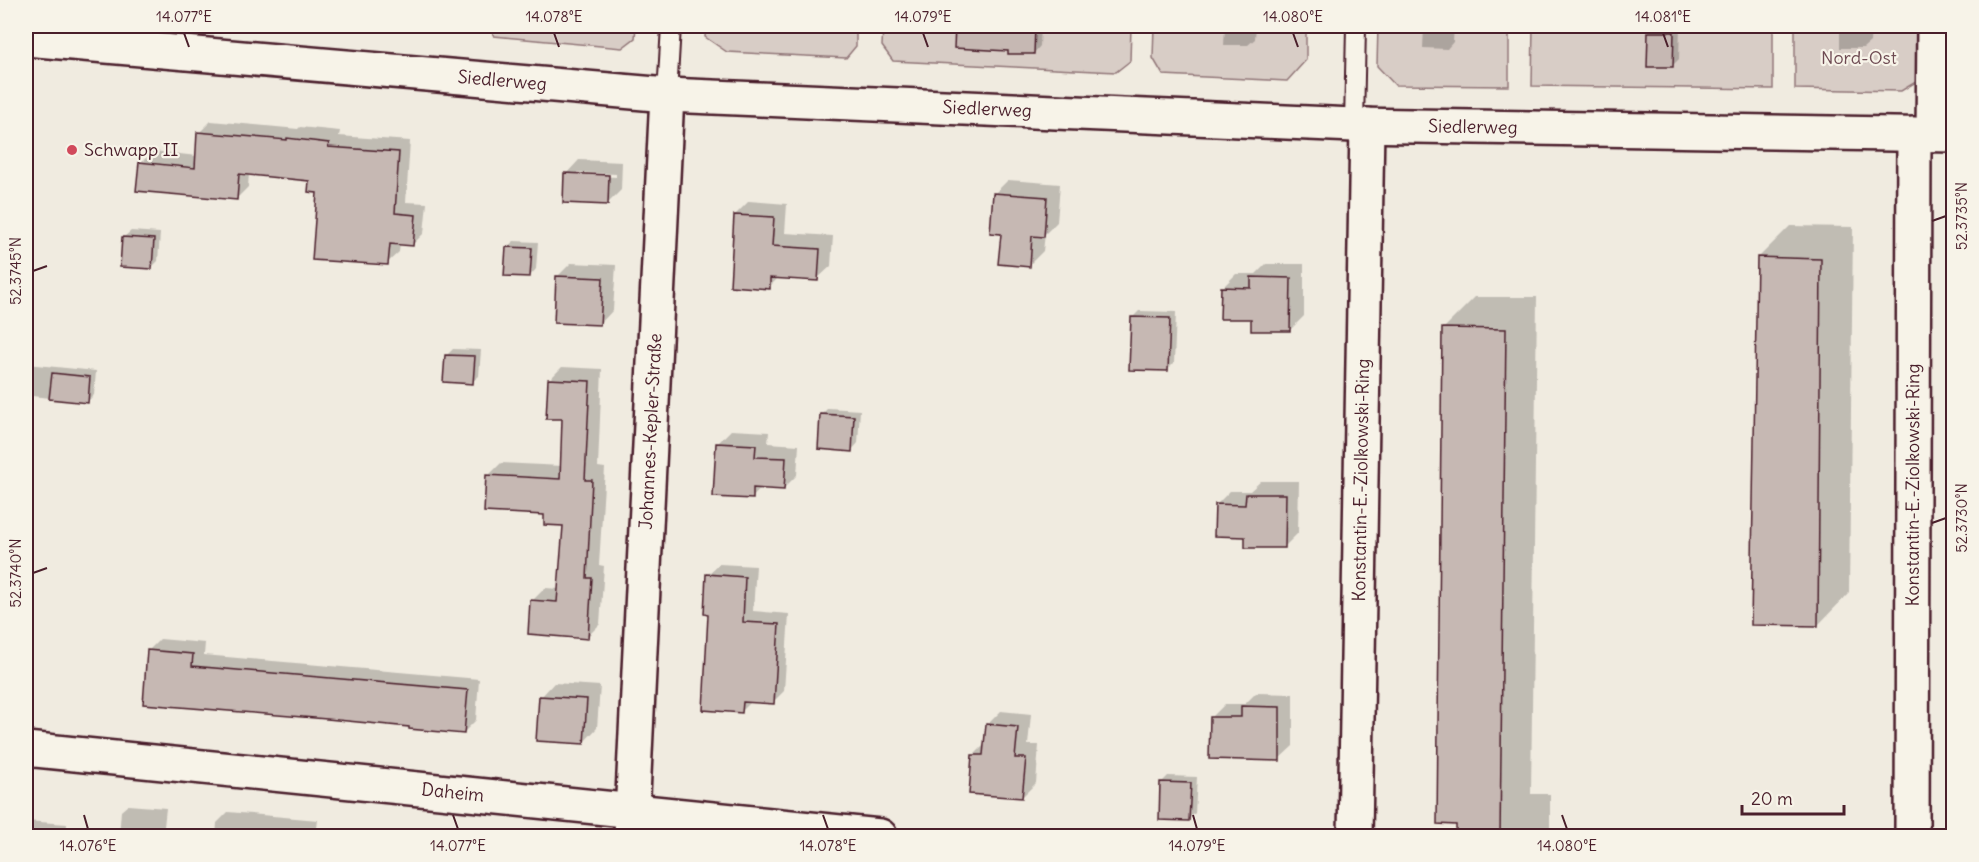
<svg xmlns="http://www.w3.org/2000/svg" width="1979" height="862" viewBox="0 0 1979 862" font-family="Delius,sans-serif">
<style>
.green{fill:#d8cdc6;stroke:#917678;stroke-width:1.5}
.shadow{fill:#0003;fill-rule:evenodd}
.building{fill:#c6b8b3;stroke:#4a1f2b;stroke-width:1.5}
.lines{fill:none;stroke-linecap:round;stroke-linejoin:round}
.lane-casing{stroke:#4a1f2b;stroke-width:22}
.street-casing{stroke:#4a1f2b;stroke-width:38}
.lane{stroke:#f7f3e8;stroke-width:18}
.street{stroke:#f7f3e8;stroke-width:33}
.ticks{fill:none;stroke:#4a1f2b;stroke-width:2}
.poi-dot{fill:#d1495b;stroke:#f7f3e8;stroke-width:2}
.labels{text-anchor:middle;stroke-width:4.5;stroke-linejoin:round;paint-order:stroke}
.park-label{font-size:18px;fill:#6e4a52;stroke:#f7f3e8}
.street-label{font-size:18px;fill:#4a1f2b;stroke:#f7f3e8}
.poi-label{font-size:18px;fill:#4a1f2b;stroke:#f7f3e8;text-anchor:start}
.neatline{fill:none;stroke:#4a1f2b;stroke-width:2}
.ticks-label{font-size:15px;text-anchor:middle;fill:#4a1f2b}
</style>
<rect width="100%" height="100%" fill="#f0ebe0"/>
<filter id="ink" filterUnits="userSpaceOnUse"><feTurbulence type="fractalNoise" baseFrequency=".0167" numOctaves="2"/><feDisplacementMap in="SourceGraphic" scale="12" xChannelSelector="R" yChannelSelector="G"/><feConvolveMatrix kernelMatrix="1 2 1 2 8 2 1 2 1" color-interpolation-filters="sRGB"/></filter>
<g filter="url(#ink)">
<g class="green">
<polygon points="375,26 454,26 448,32"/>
<polygon points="488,26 636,26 635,38 622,48 494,36"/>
<polygon points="706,26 856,26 856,46 846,58 727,52 705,37"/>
<polygon points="883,26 1131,26 1130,61 1116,72 893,61 882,46"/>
<polygon points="1154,26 1306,26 1306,60 1287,81 1163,75 1153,58"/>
<polygon points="1378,26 1509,26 1509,86 1395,85 1377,66"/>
<polygon points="1533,26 1773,26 1773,89 1532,86"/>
<polygon points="1795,26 1923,26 1924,77 1901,91 1795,89"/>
</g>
<g class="shadow">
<polygon points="974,26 1041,26 1040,46 1034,53 1010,49 973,47"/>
<polygon points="1225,26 1256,26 1255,39 1248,45 1224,45"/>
<polygon points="1424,26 1454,26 1453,42 1447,49 1423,48"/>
<polygon points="1649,26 1680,26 1679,59 1672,66 1649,66"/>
<polygon points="1840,26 1871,26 1870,42 1863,48 1840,48"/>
<polygon points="211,121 298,129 300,127 340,131 339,136 410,141 406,202 427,203 424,233 413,244 400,243 399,252 387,263 319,192 311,180 249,173 248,187 236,199 141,163 153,151 197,156 199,133"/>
<path d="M579,160l43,2 -1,28 -14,14 -41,-30zM577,172l39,2v3l-39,-2z"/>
<polygon points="1008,180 1060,184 1057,222 1045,234 1043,251 1029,265 994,194"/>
<polygon points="749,201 787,204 785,233 833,236 831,266 817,279 779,277 769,287 735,215"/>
<polygon points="1790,226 1853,227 1849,593 1818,625 1758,258"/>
<polygon points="131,231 160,233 158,261 151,268 124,237"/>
<polygon points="514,241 538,242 536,269 530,276 507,247"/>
<polygon points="571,263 616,265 613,310 600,324 558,276"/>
<polygon points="1266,264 1304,264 1304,316 1290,330 1222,288 1236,274 1256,274"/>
<polygon points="1475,297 1537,297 1531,794 1550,794 1550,836 1457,836 1443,329"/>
<polygon points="1139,311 1176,312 1174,363 1167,370 1133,317"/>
<polygon points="453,349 481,350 479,376 472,382 446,356"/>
<polygon points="26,364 96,371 94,395 87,402 32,396 26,447"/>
<polygon points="562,367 602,369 598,467 605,468 599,565 604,566 600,624 587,637 532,601 545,588 560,589 564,525 488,476 501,463 562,466 564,418 549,380"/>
<polygon points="828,408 860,410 858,443 852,450 821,415"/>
<polygon points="731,430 769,432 768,443 799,445 797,475 783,489 762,487 752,498 718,443"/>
<polygon points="1261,481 1299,481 1298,533 1284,547 1247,535 1216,505 1230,491 1250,491"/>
<polygon points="719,564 756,566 753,611 789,614 784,691 773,702 752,701 742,711 709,613 707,575"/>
<polygon points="160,639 205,643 204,655 479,679 476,720 464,732 327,717 148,651"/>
<polygon points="554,683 600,686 597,728 584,742 541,697"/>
<polygon points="1256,693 1293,694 1293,746 1279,759 1212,717 1225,704 1245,704"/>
<polygon points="1001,711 1031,714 1028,745 1039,745 1036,783 1022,797 974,755 986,743 987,725"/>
<polygon points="1168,776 1197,777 1195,813 1188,820 1161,783"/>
<polygon points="128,805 166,808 163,836 119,836 121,811"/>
<polygon points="228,812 318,820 316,836 216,836 217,823"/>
<polygon points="26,821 67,824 66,836 26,836"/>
</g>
<g class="building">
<polygon points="955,26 1035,26 1034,54 1008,54 1008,51 954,48"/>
<polygon points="1648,32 1674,32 1673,67 1647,67"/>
<polygon points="197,132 287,140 287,138 329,143 328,147 399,152 395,213 416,215 413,246 390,244 388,265 312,260 317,193 308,192 309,181 239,174 237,200 136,191 139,162 195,168"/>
<polygon points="564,173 609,175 608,205 563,203"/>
<polygon points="993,193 1047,197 1044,237 1032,236 1030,267 998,264 1001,234 990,233"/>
<polygon points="734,215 774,217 772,246 820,249 818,281 770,278 770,289 730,286"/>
<polygon points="122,237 154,239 152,269 120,267"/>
<polygon points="506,247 532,248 530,277 504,276"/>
<polygon points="1757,257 1821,259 1818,626 1751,625"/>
<polygon points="556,276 603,278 600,325 554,323"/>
<polygon points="1251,277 1291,278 1290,331 1251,331 1251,319 1220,319 1221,287 1251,288"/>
<polygon points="1131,317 1170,318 1168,371 1129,370"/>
<polygon points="1442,328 1506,329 1500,837 1456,837 1456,825 1437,824"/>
<polygon points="445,355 475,356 473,384 443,382"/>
<polygon points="52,373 90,377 88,403 49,399"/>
<polygon points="548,379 590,381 585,480 592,480 587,578 592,578 588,639 528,634 530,600 557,602 563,526 544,525 544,515 484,512 486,475 560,479 562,419 546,419"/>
<polygon points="820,414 854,416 852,452 818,449"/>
<polygon points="716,443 756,445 755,457 786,458 784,490 753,488 753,499 713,497"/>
<polygon points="1246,494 1286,494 1285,548 1245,548 1245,537 1214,536 1215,504 1245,505"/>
<polygon points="706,574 745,577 743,622 779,624 774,704 743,702 742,713 703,710 708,615 704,614"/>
<polygon points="147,650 193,654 192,666 468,690 464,734 409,729 409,727 327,719 143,704"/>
<polygon points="539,696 587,699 584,744 536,741"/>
<polygon points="1241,706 1280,707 1280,761 1209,759 1210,717 1241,717"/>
<polygon points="986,724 1018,727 1015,758 1026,758 1022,798 969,794 972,755 983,755"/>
<polygon points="1160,782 1191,783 1189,821 1159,820"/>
</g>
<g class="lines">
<defs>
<g id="lane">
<polyline points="667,95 671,26"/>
<polyline points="1354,125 1356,26"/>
</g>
<g id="street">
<path id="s1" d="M26,39l641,56 687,30 600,10"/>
<polyline points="1933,134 1934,26"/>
<path id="s2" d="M26,749l854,87"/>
<path id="s3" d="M631,836l36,-741"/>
<path id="s4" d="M1355,836l12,-711"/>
<path id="s5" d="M1912,836l2,-702"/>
</g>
</defs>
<use href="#lane" class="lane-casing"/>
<use href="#street" class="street-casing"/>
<use href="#lane" class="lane"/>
<use href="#street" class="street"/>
</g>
</g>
<path class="ticks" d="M184,33l5,14M554,33l5,14M923,33l5,14M1293,33l5,14M1663,33l5,14M1932,221l14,-5M33,271l14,-5M1932,523l14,-5M33,573l14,-5M84,815l4,14M453,815l5,14M823,815l5,14M1193,815l4,14M1562,815l5,14"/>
<circle class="poi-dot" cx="72" cy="150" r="6"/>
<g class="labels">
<g class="park-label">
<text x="1859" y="64">Nord-Ost</text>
</g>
<g class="street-label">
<text dy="6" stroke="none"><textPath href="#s1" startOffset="478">Siedlerweg</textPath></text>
<text dy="6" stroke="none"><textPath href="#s1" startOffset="964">Siedlerweg</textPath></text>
<text dy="6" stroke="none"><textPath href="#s1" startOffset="1450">Siedlerweg</textPath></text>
<text dy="6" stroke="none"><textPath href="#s3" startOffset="405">Johannes-Kepler-Straße</textPath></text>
<text dy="6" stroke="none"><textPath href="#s4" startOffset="356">Konstantin-E.-Ziolkowski-Ring</textPath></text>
<text dy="6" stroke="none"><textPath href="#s5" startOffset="351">Konstantin-E.-Ziolkowski-Ring</textPath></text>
<text dy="6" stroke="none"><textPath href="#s2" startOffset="429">Daheim</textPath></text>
</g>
<g class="poi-label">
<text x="84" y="156">Schwapp II</text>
</g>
</g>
<rect width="1979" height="862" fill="none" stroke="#f7f3e8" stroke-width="66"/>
<path d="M1742 805v9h102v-9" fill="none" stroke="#4a1f2b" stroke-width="3"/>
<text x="1751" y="805" font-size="18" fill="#4a1f2b" stroke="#f7f3e8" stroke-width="4.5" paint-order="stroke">20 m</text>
<rect x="33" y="33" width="1913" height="796" class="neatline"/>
<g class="ticks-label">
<text x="184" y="22">14.077°E</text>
<text x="554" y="22">14.078°E</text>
<text x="923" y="22">14.079°E</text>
<text x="1293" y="22">14.080°E</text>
<text x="1663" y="22">14.081°E</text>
<text transform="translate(1962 216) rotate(-90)" y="5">52.3735°N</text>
<text transform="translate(16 271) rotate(-90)" y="5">52.3745°N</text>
<text transform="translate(1962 518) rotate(-90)" y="5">52.3730°N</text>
<text transform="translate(16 573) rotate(-90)" y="5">52.3740°N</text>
<text x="88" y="851">14.076°E</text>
<text x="458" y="851">14.077°E</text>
<text x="828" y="851">14.078°E</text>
<text x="1197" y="851">14.079°E</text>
<text x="1567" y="851">14.080°E</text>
</g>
</svg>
